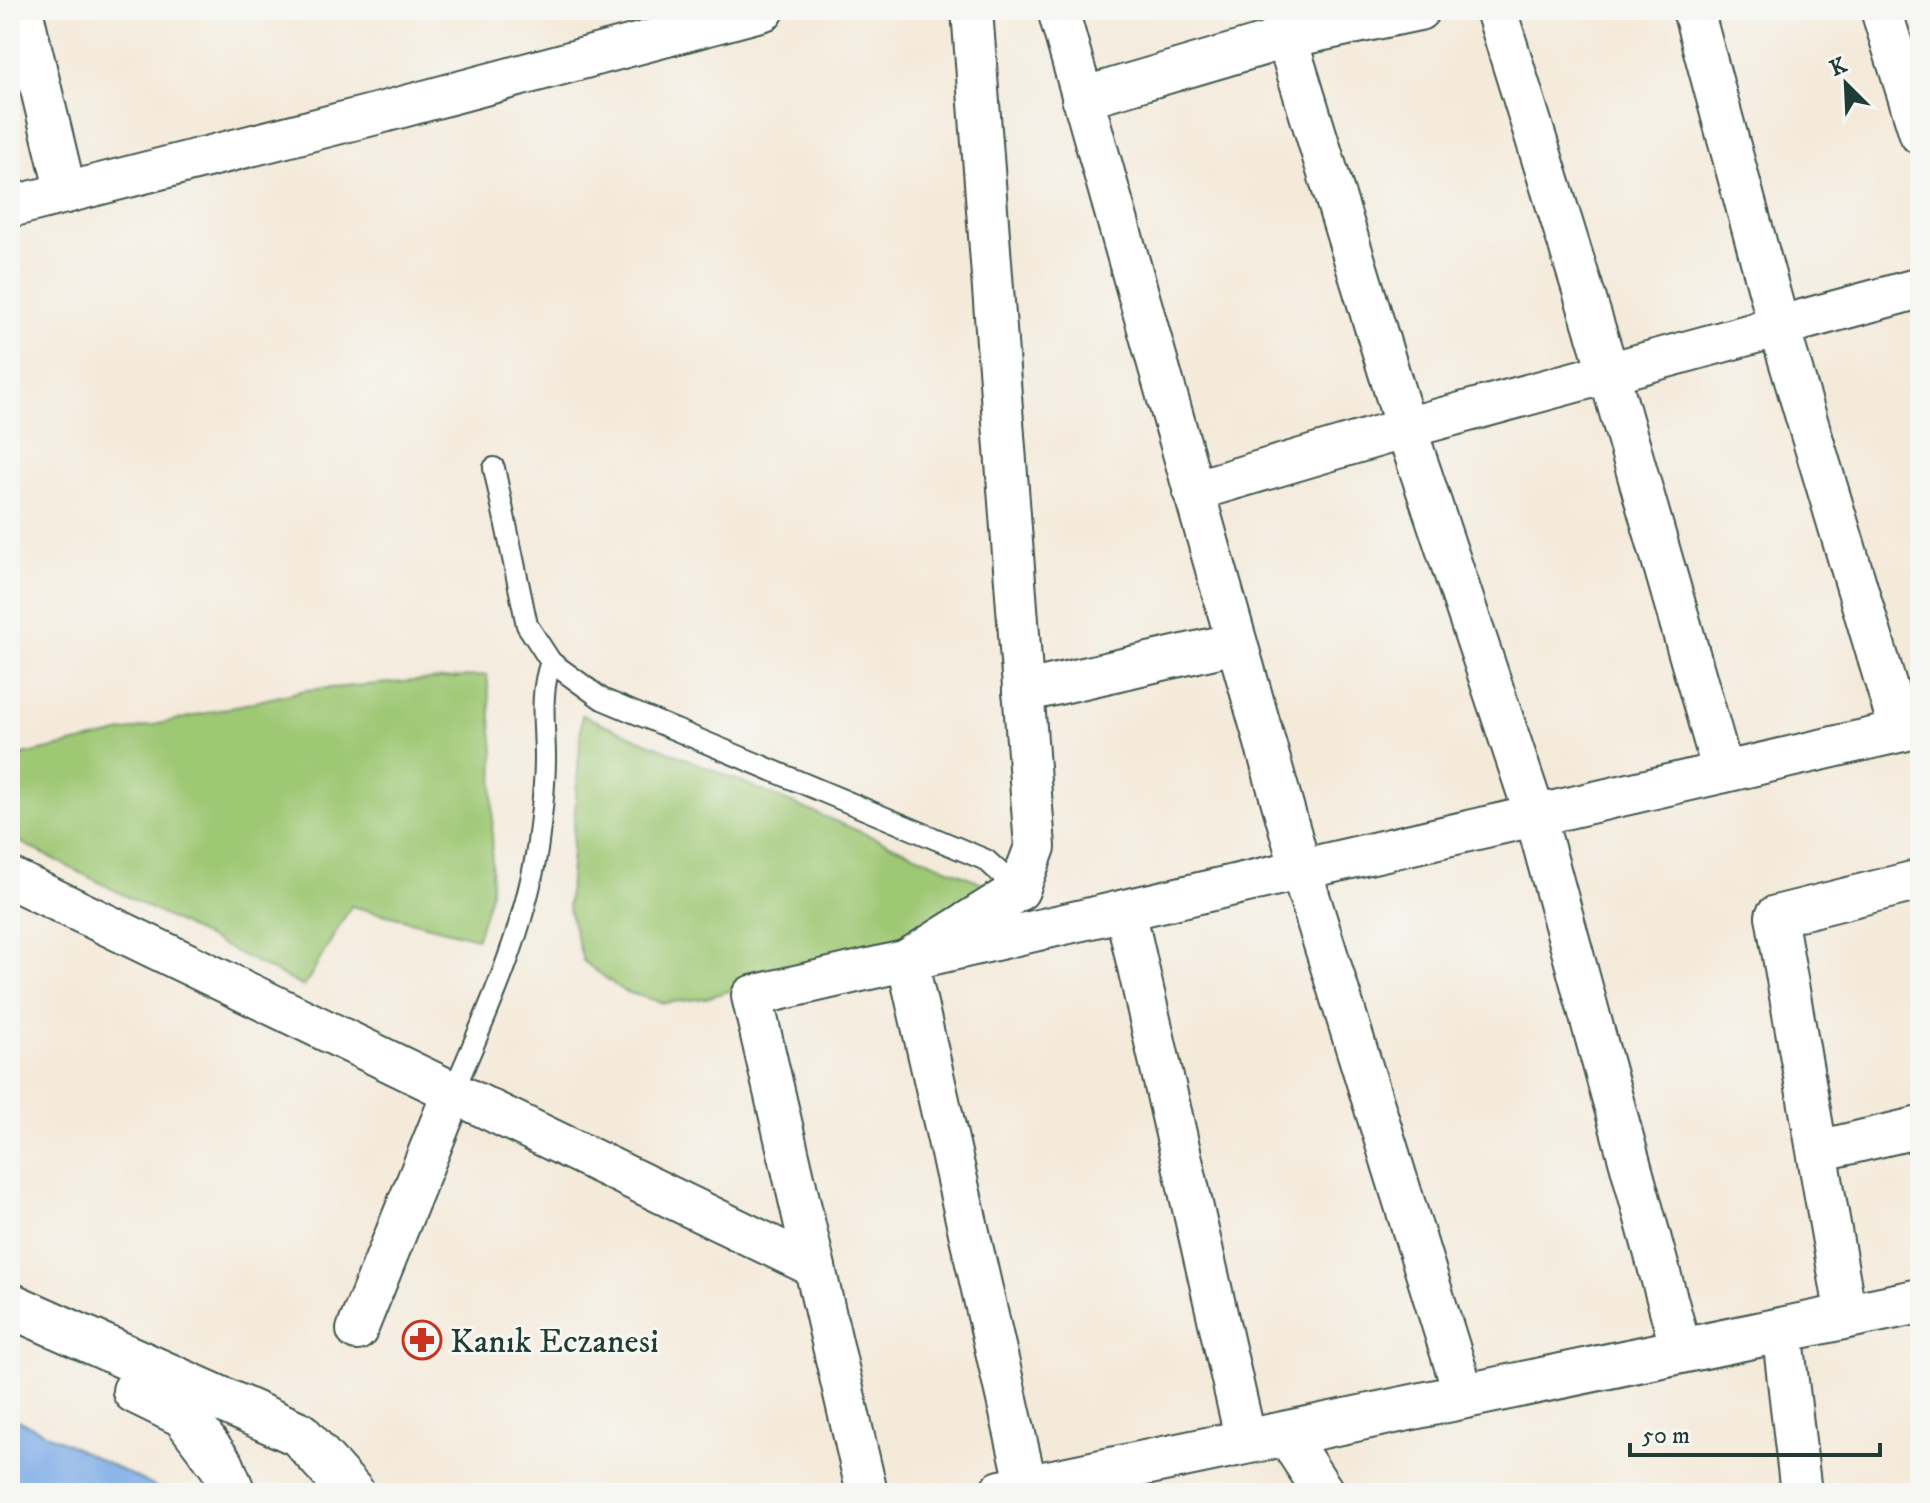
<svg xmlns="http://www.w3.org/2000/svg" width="1930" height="1503" viewBox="0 0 1930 1503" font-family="'IM FELL DW Pica',serif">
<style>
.green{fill:#9fc874;stroke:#5f8254;stroke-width:2}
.water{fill:#7cabe6;stroke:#4e748d;stroke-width:2}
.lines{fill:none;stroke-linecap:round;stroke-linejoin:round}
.service-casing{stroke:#3f574d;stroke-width:24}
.minor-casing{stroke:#3f574d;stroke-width:44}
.secondary-casing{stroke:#3f574d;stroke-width:48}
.primary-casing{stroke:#3f574d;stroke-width:48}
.service{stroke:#fff;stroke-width:20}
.minor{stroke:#fff;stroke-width:40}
.secondary{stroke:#fff;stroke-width:44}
.primary{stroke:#fff;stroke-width:44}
.labels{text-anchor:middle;stroke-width:6;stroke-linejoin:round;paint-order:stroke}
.poi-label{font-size:34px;fill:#1f3d34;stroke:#f6f6f2;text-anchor:start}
</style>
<rect width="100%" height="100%" fill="#f6f6f2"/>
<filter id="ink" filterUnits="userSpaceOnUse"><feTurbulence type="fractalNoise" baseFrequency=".0125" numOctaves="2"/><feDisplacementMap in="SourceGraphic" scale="16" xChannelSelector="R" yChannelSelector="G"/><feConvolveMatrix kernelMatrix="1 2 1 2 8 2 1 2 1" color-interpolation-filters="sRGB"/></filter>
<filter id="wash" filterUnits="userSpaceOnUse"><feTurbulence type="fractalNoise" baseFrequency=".006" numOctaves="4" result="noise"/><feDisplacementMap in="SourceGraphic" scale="32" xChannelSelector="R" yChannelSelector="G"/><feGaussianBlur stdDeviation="1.8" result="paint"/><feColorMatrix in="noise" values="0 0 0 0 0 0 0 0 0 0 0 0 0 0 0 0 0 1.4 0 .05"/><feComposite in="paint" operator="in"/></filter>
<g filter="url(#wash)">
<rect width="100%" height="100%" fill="#f4eada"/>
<g class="green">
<polygon points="487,675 494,751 491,891 477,938 351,906 304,987 10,837 10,758 306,690"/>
<polygon points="582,715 992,887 995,909 706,998 664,1003 623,991 583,961 568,906"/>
</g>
<polygon class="water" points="10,1416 168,1493 10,1493"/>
</g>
<g filter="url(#ink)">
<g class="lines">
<defs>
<g id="service">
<polyline points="494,468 527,625 551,662 602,699 986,860 1019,890"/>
<path d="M453,1092c34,-79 70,-157 84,-242 4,-30 8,-61 8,-92 0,-32 -6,-65 6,-96"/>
</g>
<g id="minor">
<polyline points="22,10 66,193"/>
<polyline points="972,10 1035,847 1019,890 907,960 1027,1487"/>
<polyline points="1058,10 1301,870 1464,1395"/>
<polyline points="1278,10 1406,428 1535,815 1681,1350"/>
<polyline points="1496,10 1609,374 1723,772"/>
<polyline points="1693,10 1779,327 1900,731"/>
<polyline points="1881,10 1920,134"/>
<polyline points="1082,98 1286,38 1419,10"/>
<polyline points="10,207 376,114 764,10"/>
<polyline points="1193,491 1406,428 1920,288"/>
<polyline points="1023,692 1236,643"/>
<polyline points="10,878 815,1267"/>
<polyline points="1125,910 1246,1441"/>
<polyline points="1818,1151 1920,1127"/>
<polyline points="1846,1316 1776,916 1920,880"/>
<polyline points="1782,1329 1801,1493"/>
<polyline points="357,1330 453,1092"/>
<polyline points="1285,1433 1324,1493"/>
<polyline points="867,1493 752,996 1920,727"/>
</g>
<polyline id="secondary" points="1001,1493 1920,1301"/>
<g id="primary">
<polyline points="10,1305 299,1434 352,1493"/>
<polyline points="135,1391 184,1415 222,1466 233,1493"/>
</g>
</defs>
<use href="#service" class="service-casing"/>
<use href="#minor" class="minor-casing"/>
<use href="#secondary" class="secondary-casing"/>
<use href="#primary" class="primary-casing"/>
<use href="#service" class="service"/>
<use href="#minor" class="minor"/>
<use href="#secondary" class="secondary"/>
<use href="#primary" class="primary"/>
</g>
</g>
<defs>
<symbol id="pharmacy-ring" viewBox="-11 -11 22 22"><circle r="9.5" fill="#f6f6f2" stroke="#c8321e" stroke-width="1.5"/><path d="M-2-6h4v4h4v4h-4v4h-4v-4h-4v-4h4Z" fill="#c8321e"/></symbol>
</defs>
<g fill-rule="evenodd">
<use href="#pharmacy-ring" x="400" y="1318" width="44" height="44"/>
</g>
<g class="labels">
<g class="poi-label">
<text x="450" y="1352">Kanık Eczanesi</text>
</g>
</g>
<rect width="1930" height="1503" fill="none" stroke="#f6f6f2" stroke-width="40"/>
<g transform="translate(1846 84) rotate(336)" stroke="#f6f6f2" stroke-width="6" paint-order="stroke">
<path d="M0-6L14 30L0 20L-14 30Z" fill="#1f3d34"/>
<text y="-12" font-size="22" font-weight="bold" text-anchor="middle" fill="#1f3d34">K</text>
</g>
<path d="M1630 1443v12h250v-12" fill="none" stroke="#1f3d34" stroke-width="4"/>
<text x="1642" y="1443" font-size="24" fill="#1f3d34" stroke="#f6f6f2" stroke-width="6" paint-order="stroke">50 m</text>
</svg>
